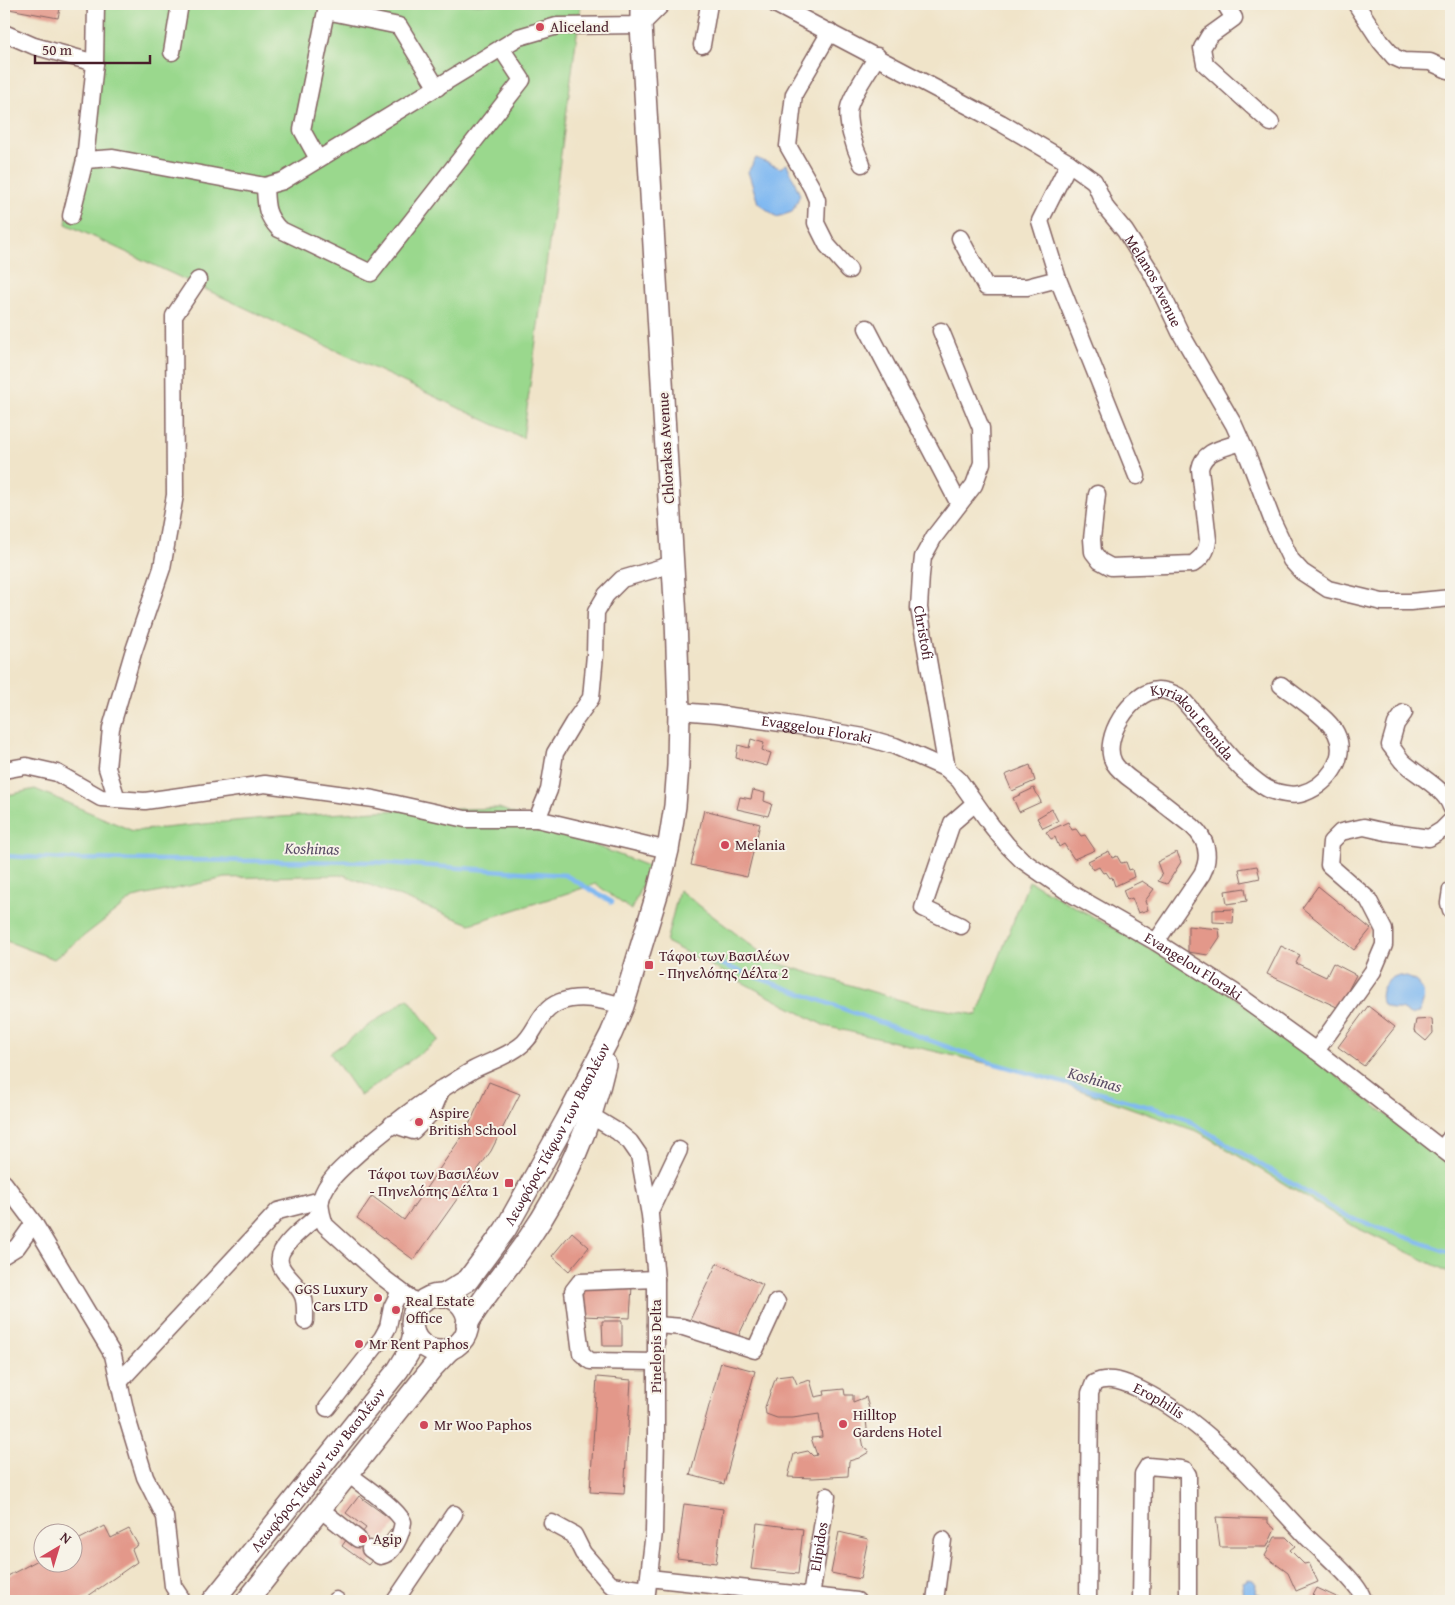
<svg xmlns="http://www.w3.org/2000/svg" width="1455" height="1605" viewBox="0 0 1455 1605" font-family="'Gentium Book Plus',serif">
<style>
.green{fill:#9ad88d;stroke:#727c5c}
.water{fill:#81b9f1;stroke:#666c8e}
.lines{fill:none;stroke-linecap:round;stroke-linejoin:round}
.stream{stroke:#81b9f1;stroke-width:4.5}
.building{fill:#e3988a}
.minor-casing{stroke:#846462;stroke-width:19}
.major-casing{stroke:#846462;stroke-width:24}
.minor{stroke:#fff;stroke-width:16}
.major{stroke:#fff;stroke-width:21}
.poi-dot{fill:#d1495b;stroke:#f7f3e8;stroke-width:2}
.labels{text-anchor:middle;stroke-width:4;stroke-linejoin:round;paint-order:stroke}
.poi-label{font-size:15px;fill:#4a1f2b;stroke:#f7f3e8;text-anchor:start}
.street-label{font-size:15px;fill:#4a1f2b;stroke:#f7f3e8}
.water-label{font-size:16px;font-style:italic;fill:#5a4d66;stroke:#f7f3e8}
</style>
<rect width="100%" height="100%" fill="#f7f3e8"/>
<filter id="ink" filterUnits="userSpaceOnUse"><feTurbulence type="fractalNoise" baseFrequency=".02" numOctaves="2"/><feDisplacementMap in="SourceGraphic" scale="10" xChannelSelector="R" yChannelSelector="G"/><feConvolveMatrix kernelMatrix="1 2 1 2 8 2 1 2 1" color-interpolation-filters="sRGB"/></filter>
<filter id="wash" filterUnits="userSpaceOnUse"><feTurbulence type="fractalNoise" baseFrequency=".0096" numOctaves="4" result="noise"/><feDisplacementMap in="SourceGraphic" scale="20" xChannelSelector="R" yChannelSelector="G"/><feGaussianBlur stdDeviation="1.12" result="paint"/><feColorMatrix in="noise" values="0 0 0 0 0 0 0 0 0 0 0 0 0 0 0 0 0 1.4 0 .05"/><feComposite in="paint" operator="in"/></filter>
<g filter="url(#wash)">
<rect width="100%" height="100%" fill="#f0e4c9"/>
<g class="green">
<polygon points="101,4 581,4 523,438 66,224"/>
<polygon points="35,789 133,831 265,818 376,811 499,808 650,867 631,910 596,884 470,924 344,875 225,878 133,898 54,959 4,940 4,796"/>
<polygon points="1029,881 1231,994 1419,1140 1451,1167 1451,1273 1355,1227 1199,1132 1037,1075 825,1026 666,942 679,890 773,962 917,1005 977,1015"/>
<polygon points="408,998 439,1040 360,1096 330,1053"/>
</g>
<g class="water">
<polygon points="756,158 780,168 787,164 800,195 792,212 777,217 758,203 748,172"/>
<path d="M1396,976c22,-1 36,17 22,37l-8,2 -9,-6h-10l-8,-4c-5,-12 1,-24 13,-29z"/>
<polygon points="1249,1579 1253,1580 1256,1584 1255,1593 1266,1597 1268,1601 1245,1601 1243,1599 1242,1587 1243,1582"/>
</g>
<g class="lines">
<g class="stream">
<polyline points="4,856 67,859 373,862 565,875 612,902"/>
<polyline points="715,962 989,1062 1181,1116 1345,1216 1451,1253"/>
</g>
</g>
<g id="blocks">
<g class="building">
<polygon points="10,4 61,4 58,18 9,9"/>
<polygon points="751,739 764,743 762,750 771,753 767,766 736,758 738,745 749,748"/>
<polygon points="1030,765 1035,781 1012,791 1005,775"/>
<polygon points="1034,788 1041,802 1019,812 1013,798"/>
<polygon points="753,790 765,793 764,801 772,804 768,816 737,809 740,797 751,799"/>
<polygon points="1052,809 1058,821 1043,828 1037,818"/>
<polygon points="704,810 760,824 747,877 691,865"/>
<polygon points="1068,822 1072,830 1076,829 1081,836 1085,835 1095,850 1074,859 1064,844 1059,847 1055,837 1051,839 1046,832"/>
<polygon points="1109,851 1112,858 1117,856 1121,863 1126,862 1129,870 1132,869 1134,877 1115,886 1112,877 1110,878 1106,872 1103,873 1099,867 1093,870 1088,861"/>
<polygon points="1177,852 1181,862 1167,884 1158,881 1162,875 1157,862"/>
<polygon points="1257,866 1260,878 1242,882 1239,869"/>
<polygon points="1142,881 1154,889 1145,901 1148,910 1138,913 1132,898 1127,900 1123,890"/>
<polygon points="1318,886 1371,929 1354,950 1302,908"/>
<polygon points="1245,888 1247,901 1227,904 1225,891"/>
<polygon points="1234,909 1233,923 1213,922 1213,910"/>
<polygon points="1188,926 1219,929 1220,937 1208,955 1188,952"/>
<polygon points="1281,946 1300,955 1296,963 1326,977 1333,963 1356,975 1339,1008 1267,974"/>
<polygon points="1368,1006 1395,1027 1364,1066 1338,1047"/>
<polygon points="1432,1019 1433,1033 1426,1041 1414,1031 1416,1020"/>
<polygon points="489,1082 520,1094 491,1151 414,1260 357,1218 372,1196 404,1220 467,1129"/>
<polygon points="572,1232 589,1247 569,1271 552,1256"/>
<polygon points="717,1263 763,1285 736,1341 690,1320"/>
<polygon points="583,1284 632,1286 630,1318 582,1316"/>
<polygon points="602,1321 622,1321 622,1346 603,1346"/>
<polygon points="721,1362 755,1371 724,1484 690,1475"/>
<polygon points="793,1375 797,1384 810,1380 815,1397 825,1395 824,1391 844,1389 845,1395 853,1395 853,1402 866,1397 871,1416 866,1419 867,1429 862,1438 864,1448 868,1449 869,1452 859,1458 849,1461 848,1476 813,1478 788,1477 794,1454 808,1451 813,1456 817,1455 811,1438 822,1437 819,1414 793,1418 777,1418 766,1414 765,1407 776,1377"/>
<polygon points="597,1377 631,1380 624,1494 590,1492"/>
<polygon points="359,1496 396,1523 382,1542 378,1538 367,1553 374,1558 368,1565 342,1546 349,1536 356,1541 366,1528 346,1513"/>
<polygon points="684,1504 723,1509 716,1563 677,1558"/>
<polygon points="1216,1517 1268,1519 1268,1523 1275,1529 1267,1547 1220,1547"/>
<polygon points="757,1523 803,1529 798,1574 751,1569"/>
<polygon points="105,1526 111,1538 129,1529 138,1545 132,1549 137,1562 81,1601 4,1601 4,1578 42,1558 42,1562 72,1562 72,1543"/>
<polygon points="839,1532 868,1539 860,1579 831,1573"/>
<polygon points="1275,1537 1286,1537 1295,1546 1290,1550 1304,1564 1309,1563 1318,1582 1296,1591 1288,1573 1265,1556"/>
<polygon points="1317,1588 1345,1601 1310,1601"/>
<polygon points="683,1596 706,1600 706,1601 682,1601"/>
</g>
</g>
</g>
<g filter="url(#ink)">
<use href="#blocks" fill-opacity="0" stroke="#846462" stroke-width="1"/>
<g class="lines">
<defs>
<g id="minor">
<path id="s1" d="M775,4l226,119 68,40 25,18 12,27 19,23 28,44 27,57 54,93 15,34 24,63 18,38 11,12 26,17 54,13h28l41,-4"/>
<polyline points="1225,4 1234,18 1209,36 1202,48 1205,64 1271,123"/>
<polyline points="1356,4 1381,42 1394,57 1403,61 1430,62 1448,70"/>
<polyline points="830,32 794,94 788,146 812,188 817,200 816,223 827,245 849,270"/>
<polyline points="4,33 34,46 95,63"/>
<polyline points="702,45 709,4"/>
<polyline points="172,52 180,4"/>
<polyline points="318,159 302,130 326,11 399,26 437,88"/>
<polyline points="85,160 113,158 265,186 283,181 519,37 557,26 641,25 662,4"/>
<path d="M862,164c-7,-15 -18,-45 -12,-60 6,-16 19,-33 27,-48"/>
<path d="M265,186c1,19 0,28 14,43l92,44 151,-193 -21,-32"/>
<polyline points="71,216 85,160 95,63 96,4"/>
<polyline points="960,238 986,287 1027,287 1058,279 1040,221 1069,163"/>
<polyline points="1058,279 1137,476"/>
<polyline points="867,328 959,504"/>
<path id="s2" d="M941,331l40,97 1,35 -8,22 -40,52 -11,20 -2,18 -2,33 28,161"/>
<path d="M1097,494l-5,45 1,13 7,9 11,6 82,-3c9,-7 14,-12 15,-24l-8,-71c3,-19 25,-21 41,-27"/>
<path id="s3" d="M679,711l38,3 64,9 83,14 31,9 52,23 12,11 32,45 16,20 15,15 43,30 91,52 78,50 82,59 135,105"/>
<path d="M1404,713l-8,11 -6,21c4,5 8,11 12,16 13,13 44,28 49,46"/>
<polyline points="4,770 26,766 57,773 101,798 145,801 265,784 374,799 465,819 537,819 668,850"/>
<polyline points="117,799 107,768 111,728 133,653 162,568 175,495 174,316 198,280"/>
<polyline points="537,819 549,790 555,753 573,723 591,698 595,655 596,612 606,595 622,579 673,564"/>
<polyline points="1451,890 1449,903 1451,910"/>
<polyline points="961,926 923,908 952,823 975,803"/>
<path id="s4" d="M1156,942l46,-68c9,-18 5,-35 -10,-48 -17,-13 -34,-27 -52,-40 -8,-6 -20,-13 -26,-23 -14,-24 18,-72 44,-73 8,0 15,3 22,7 23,24 40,52 65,75 8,6 16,14 25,18 8,3 22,6 30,4 26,-7 49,-35 36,-61 -8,-16 -40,-36 -55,-48"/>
<polyline points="1316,1051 1373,971 1384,945 1384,930 1368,899 1329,865 1331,842 1341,832 1364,827 1386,832 1429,838 1442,830 1451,821"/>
<polyline points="590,1115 618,1132 630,1142 639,1155 650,1215 656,1279 656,1436 654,1532 646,1601"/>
<polyline points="392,1124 413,1131 432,1112 442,1088"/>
<polyline points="1442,1149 1451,1137"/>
<polyline points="4,1183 34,1223 113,1355 127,1418 145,1477 165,1517 173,1586 183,1601"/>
<polyline points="650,1211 679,1150"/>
<polyline points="4,1255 17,1247 34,1223"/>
<path d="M419,1305l-38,-29 -56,-51c-3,-9 -6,-18 -4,-26 6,-21 26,-35 41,-49 35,-30 71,-57 111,-80 15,-8 33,-13 47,-24 17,-12 17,-35 40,-44 20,-8 42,-2 63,4"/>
<path d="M305,1321c0,-9 1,-20 -3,-27 -6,-14 -30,-25 -20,-43 9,-15 27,-27 39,-38"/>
<polyline points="656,1325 683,1327 755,1350 777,1302"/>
<polyline points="656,1362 590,1361 581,1353 573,1291 580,1282 656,1279"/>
<polyline points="119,1382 278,1211 321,1200"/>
<polyline points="327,1408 382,1338 388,1327 392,1307 400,1291"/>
<path d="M348,1474c13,10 49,34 55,48 -2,13 -9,32 -23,34l-10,-7"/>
<polyline points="320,1509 358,1539"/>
<polyline points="552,1523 574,1535 583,1553 611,1585 647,1590"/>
<polyline points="649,1578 857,1601"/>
<path id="s5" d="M811,1596l16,-100"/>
<polyline points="336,1601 336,1600"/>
<polyline points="395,1601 454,1514"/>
<polyline points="935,1601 943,1540"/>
<path id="s6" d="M1088,1601l2,-208 4,-10c15,-8 33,0 47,7 67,33 115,93 166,147 12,12 57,50 56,64"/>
<polyline points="1141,1601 1143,1474 1148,1466 1181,1469 1185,1470 1188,1475 1188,1601"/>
</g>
<g id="major">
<circle cx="440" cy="1323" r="28"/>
<path id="s7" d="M442,1296l26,-16 37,-50 61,-109 45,-87 12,-28 35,-115 10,-41 7,-44 3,-40 1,-55 -3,-93 -35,-593v-21"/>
<path d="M467,1324c18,-30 42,-57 62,-86 35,-50 63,-115 76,-174"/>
<path id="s8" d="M213,1601l185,-231 11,-18 5,-18"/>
<polyline points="247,1601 432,1368 450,1349"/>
</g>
</defs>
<use href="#minor" class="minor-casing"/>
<use href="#major" class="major-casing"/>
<use href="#minor" class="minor"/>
<use href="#major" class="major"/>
</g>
</g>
<g class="poi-dot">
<circle cx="540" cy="27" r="5"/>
<circle cx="725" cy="845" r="5"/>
<rect x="644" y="960" width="10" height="10" rx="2.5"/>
<circle cx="419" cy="1122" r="5"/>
<rect x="504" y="1178" width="10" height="10" rx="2.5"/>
<circle cx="378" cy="1298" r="5"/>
<circle cx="396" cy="1310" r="5"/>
<circle cx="359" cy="1344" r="5"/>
<circle cx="843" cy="1424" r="5"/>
<circle cx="424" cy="1425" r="5"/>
<circle cx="363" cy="1539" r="5"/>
</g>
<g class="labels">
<g class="poi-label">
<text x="550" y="32">Aliceland</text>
<text x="735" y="850">Melania</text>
<text x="659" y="961">Τάφοι των Βασιλέων<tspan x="659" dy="17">- Πηνελόπης Δέλτα 2</tspan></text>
<text x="429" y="1118">Aspire<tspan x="429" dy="17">British School</tspan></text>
<text x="499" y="1179" text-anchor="end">Τάφοι των Βασιλέων<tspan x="499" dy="17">- Πηνελόπης Δέλτα 1</tspan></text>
<text x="368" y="1294" text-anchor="end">GGS Luxury<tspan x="368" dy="17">Cars LTD</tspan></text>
<text x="406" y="1306">Real Estate<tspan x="406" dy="17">Office</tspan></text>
<text x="369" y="1349">Mr Rent Paphos</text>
<text x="853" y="1420">Hilltop<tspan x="853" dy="17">Gardens Hotel</tspan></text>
<text x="434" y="1430">Mr Woo Paphos</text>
<text x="373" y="1544">Agip</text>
</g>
<g class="street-label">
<text dy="5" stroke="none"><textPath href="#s1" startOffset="482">Melanos Avenue</textPath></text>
<text transform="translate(666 448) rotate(-93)" y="5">Chlorakas Avenue</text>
<text dy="5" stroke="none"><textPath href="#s2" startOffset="328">Christofi</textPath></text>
<text dy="5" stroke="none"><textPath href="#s4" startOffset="379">Kyriakou Leonida</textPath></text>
<text dy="5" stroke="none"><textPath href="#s3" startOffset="139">Evaggelou Floraki</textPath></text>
<text dy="5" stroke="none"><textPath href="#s3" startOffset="596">Evangelou Floraki</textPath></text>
<text dy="5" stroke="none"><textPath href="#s7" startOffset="202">Λεωφόρος Τάφων των Βασιλέων</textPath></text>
<text transform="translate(656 1346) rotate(-90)" y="5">Pinelopis Delta</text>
<text dy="5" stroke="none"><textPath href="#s6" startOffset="289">Erophilis</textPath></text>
<text dy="5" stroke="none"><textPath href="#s8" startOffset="168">Λεωφόρος Τάφων των Βασιλέων</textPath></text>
<text dy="5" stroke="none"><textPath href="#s5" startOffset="50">Elipidos</textPath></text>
</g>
<g class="water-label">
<text transform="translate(312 848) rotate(1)" y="6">Koshinas</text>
<text transform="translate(1095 1079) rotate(16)" y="6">Koshinas</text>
</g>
</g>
<rect width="1455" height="1605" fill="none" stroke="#f7f3e8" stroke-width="20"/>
<g transform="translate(58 1548) rotate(38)"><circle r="24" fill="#f7f3e8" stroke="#b29e9c"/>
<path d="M0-4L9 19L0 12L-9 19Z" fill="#d1495b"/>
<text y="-8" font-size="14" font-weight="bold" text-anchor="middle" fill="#4a1f2b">N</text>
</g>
<path d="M35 55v8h115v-8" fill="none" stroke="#4a1f2b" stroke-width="2.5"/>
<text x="42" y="55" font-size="15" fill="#4a1f2b" stroke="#f7f3e8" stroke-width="4" paint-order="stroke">50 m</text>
</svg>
